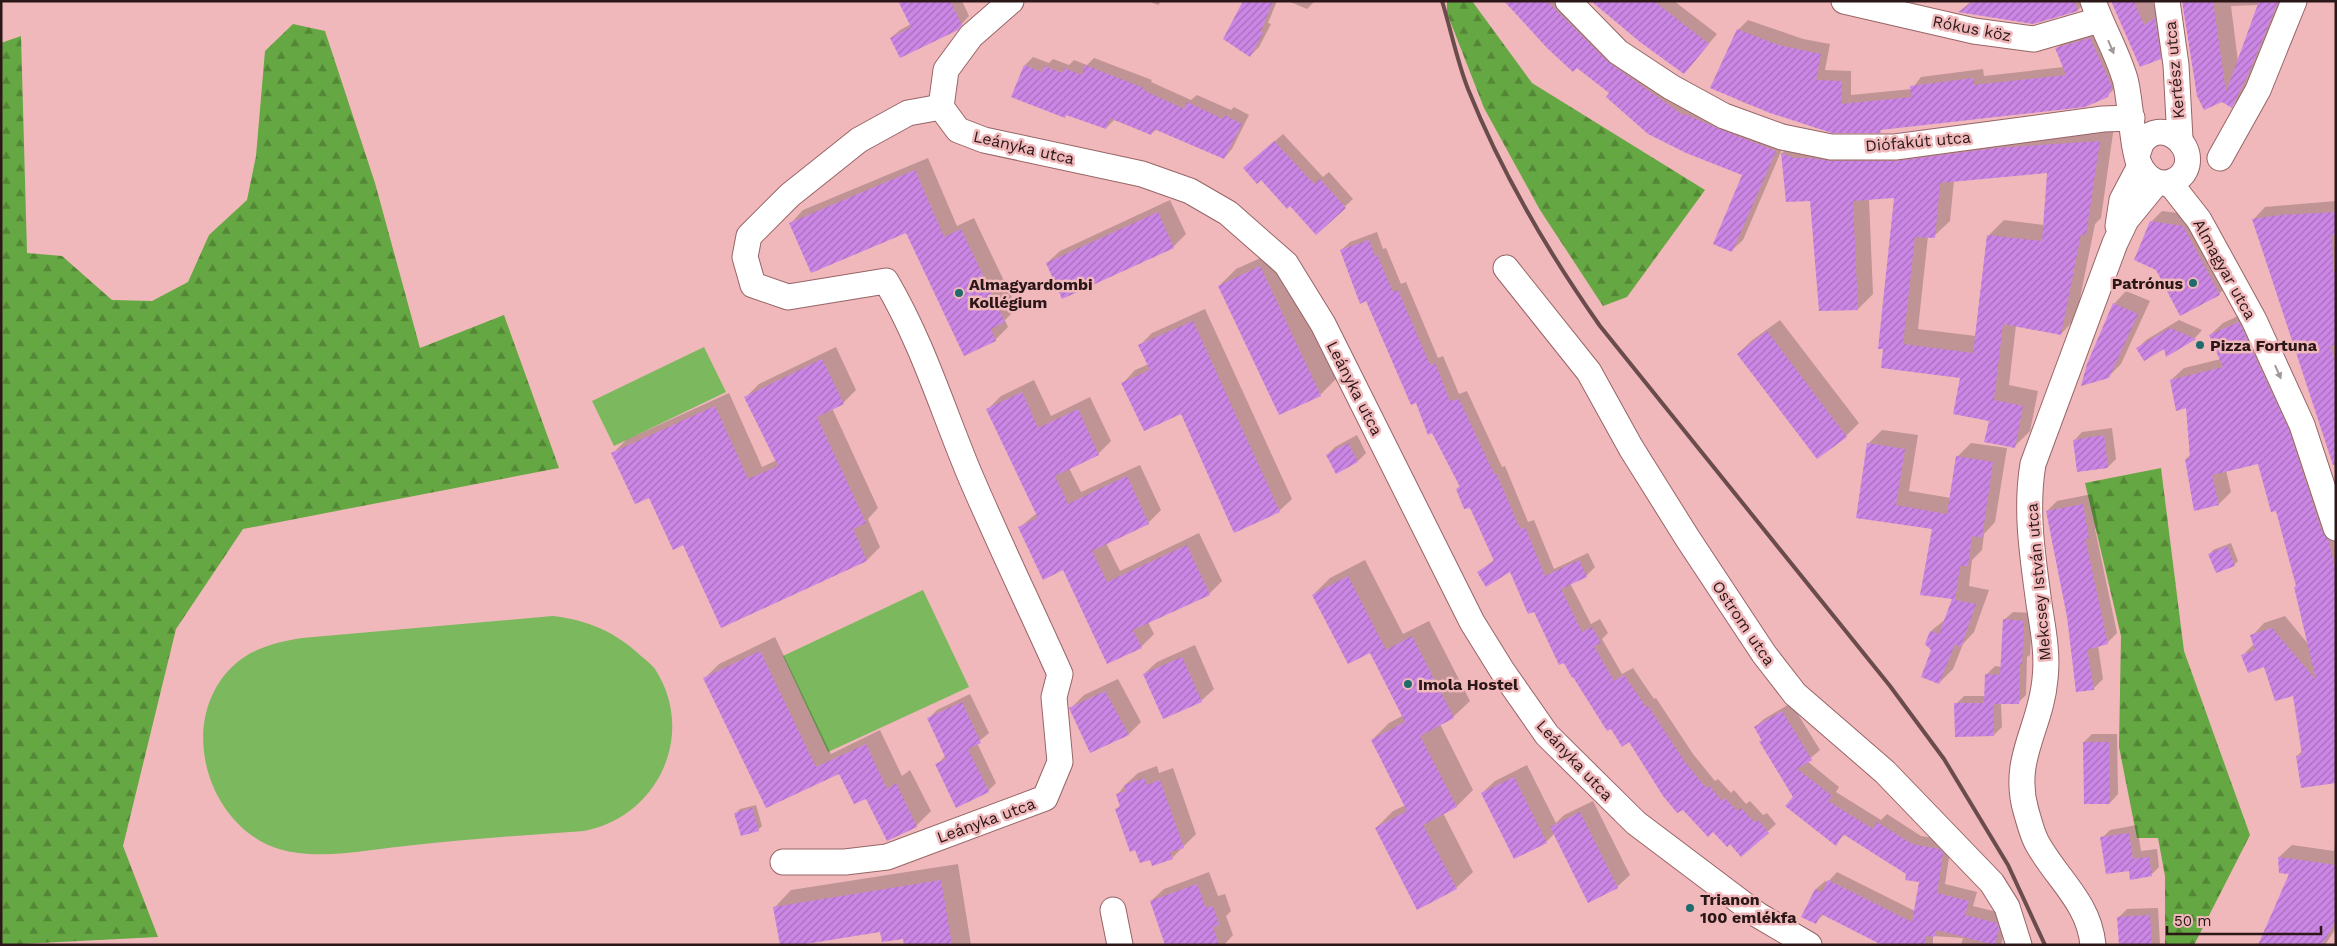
<svg xmlns="http://www.w3.org/2000/svg" width="2337" height="946" viewBox="0 0 2337 946" font-family="'Work Sans',sans-serif">
<style>
.forest{fill:url(#forest-firs)}
.garden{fill:#7bb85e}
.shadow{fill:#0003;fill-rule:evenodd}
.building{fill:url(#building-hatch);fill-rule:evenodd}
.lines{fill:none;stroke-linecap:round;stroke-linejoin:round}
.minor-casing{stroke:#976567;stroke-width:27}
.minor{stroke:#fff;stroke-width:25}
.rail{stroke:#6b4c4d;stroke-width:4}
.oneway{fill:#a09797}
.poi-dot{fill:#206c6d;stroke:#f0b8ba;stroke-width:2}
.labels{text-anchor:middle;stroke-width:5;stroke-linejoin:round;paint-order:stroke}
.street-label{font-size:16px;fill:#2b1718;stroke:#f0b8ba}
.poi-label{font-size:16px;font-weight:bold;fill:#2b1718;stroke:#f0b8ba;text-anchor:start}
</style>
<defs>
<pattern id="forest-firs" width="22" height="20" patternUnits="userSpaceOnUse" patternTransform="scale(1.25)"><rect width="22" height="20" fill="#65a742"/><path d="M5 1l3.5 6h-7zM16 11l3.5 6h-7z" fill="#538736"/></pattern>
<pattern id="building-hatch" width="6" height="6" patternUnits="userSpaceOnUse" patternTransform="scale(1.25)"><rect width="6" height="6" fill="#cc87e6"/><path d="M-1 1l2-2M0 6l6-6M5 7l2-2" fill="none" stroke="#a66db9"/></pattern>
</defs>
<rect width="100%" height="100%" fill="#f0b8ba"/>
<g class="forest">
<polygon points="1447,1 1472,1 1532,83 1705,190 1627,297 1603,306 1540,210 1484,108 1447,13"/>
<polygon points="293,24 325,31 375,183 420,348 504,315 559,468 243,529 176,629 123,846 158,937 1,945 1,43 21,36 27,253 62,256 112,300 152,301 188,282 209,235 247,200 256,156 265,51"/>
<polygon points="2161,468 2184,651 2250,835 2194,945 2165,945 2165,876 2158,838 2137,838 2119,747 2121,636 2085,483"/>
</g>
<g class="garden">
<polygon points="704,347 726,392 614,446 592,401"/>
<polygon points="923,590 969,687 828,752 783,656"/>
<path d="M553,616c34,4 63,16 88,40 5,4 10,8 14,13 42,65 3,148 -71,162 -57,4 -114,8 -170,14 -41,4 -96,16 -135,4 -73,-23 -103,-129 -46,-183 19,-18 44,-24 69,-28z"/>
</g>
<g class="shadow">
<polygon points="899,1 962,1 969,16 957,29 891,38 900,30 911,24"/>
<polygon points="1148,1 1162,1 1158,5"/>
<polygon points="1245,1 1277,1 1268,23 1271,24 1259,47 1250,56 1239,50"/>
<polygon points="1288,1 1315,1 1307,9"/>
<polygon points="1507,1 1567,1 1697,104 1786,140 1743,240 1732,250 1744,175 1611,92"/>
<polygon points="1593,1 1674,1 1717,34 1684,73"/>
<polygon points="1971,1 2087,1 2078,10 2033,23 1960,12"/>
<polygon points="2112,1 2152,1 2173,45 2160,58"/>
<path d="M2184,1h103l-40,90 -15,15 -10,-5zM2259,5l-21,56 -7,-55z"/>
<polygon points="1748,20 1803,39 1830,44 1825,70 1851,71 1851,95 1912,89 1921,77 1983,69 1984,76 2064,67 2057,48 2067,38 2100,29 2117,86 2107,96 1883,128 1880,131 1820,129 1745,103 1712,87 1738,30"/>
<polygon points="1033,57 1049,63 1053,59 1069,65 1074,60 1087,65 1094,58 1152,80 1151,82 1191,100 1197,95 1231,110 1234,107 1249,115 1232,149 1224,158 1157,129 1151,134 1114,120 1106,128 1067,114 1064,117 1025,65"/>
<path d="M2114,126l-13,92 -6,6 -19,94 -15,16 -45,-9 -7,60 29,6 -8,40 -16,16 -52,-70 -80,-10 13,-170 -26,2 4,95 -15,15 -47,-109 -23,1 -6,-48 16,-15 12,5zM2048,172l-4,53 -40,-5 -15,15 -13,101 -58,-7 10,-93h6l16,-15 4,-41z"/>
<polygon points="1283,134 1323,177 1329,172 1353,199 1316,233 1253,160"/>
<polygon points="928,158 957,226 974,218 1017,308 1005,320 1008,327 995,340 964,354 907,231 791,223 803,210"/>
<polygon points="1170,200 1186,234 1173,247 1047,263 1060,251"/>
<polygon points="2336,201 2336,470 2253,220 2265,207"/>
<polygon points="2162,211 2194,215 2230,283 2219,294 2151,222"/>
<polygon points="1377,232 1383,249 1386,248 1401,284 1406,282 1438,358 1443,356 1459,394 1467,391 1502,467 1505,466 1528,522 1534,520 1554,569 1588,553 1595,567 1586,576 1570,583 1591,624 1600,619 1608,633 1602,639 1622,674 1633,668 1654,699 1656,698 1693,754 1715,781 1718,779 1731,793 1734,790 1746,804 1750,801 1763,815 1767,813 1776,824 1742,855 1629,741 1535,610 1510,570 1479,572 1495,559 1471,507 1457,489 1460,486 1341,250 1350,242"/>
<polygon points="1276,251 1337,378 1320,395 1219,286 1236,269"/>
<polygon points="2126,291 2150,301 2121,364 2108,377 2114,304"/>
<polygon points="1205,309 1292,499 1279,511 1181,412 1123,383 1135,370 1149,364 1140,345 1152,333"/>
<polygon points="2251,310 2336,522 2336,782 2297,756 2302,751 2294,694 2265,666 2243,655 2254,644 2252,636 2264,623 2285,616 2309,645 2297,585 2277,509 2259,462 2226,470 2231,492 2219,504 2186,459 2191,454 2187,407 2171,380 2184,368 2221,359 2210,335 2223,323"/>
<polygon points="1780,320 1859,423 1846,436 1738,354 1751,341"/>
<polygon points="2179,320 2202,330 2195,338 2166,355 2165,347 2138,348 2146,340"/>
<polygon points="836,347 856,390 843,403 832,408 878,508 868,519 880,547 867,560 722,626 684,544 649,496 613,453 626,440 729,393 762,467 777,460 746,397 759,384"/>
<polygon points="1034,380 1051,416 1090,397 1111,441 1098,454 1069,468 1081,492 1140,465 1161,510 1148,523 1106,543 1120,571 1199,533 1222,581 1209,594 1148,622 1154,634 1141,647 1020,527 1037,513 988,409 1001,396"/>
<polygon points="2112,428 2116,459 2108,467 2074,441 2082,432"/>
<polygon points="1882,430 1918,435 1909,491 1951,498 1957,457 1971,443 2007,448 1995,522 1984,534 1982,550 1972,560 1969,586 1989,590 1974,632 1963,644 1953,669 1939,683 1931,631 1947,618 1954,598 1933,528 1857,516 1868,444"/>
<polygon points="1357,435 1366,453 1358,461 1336,472 1327,455 1335,447"/>
<polygon points="2092,494 2098,526 2095,529 2117,633 2107,643 2098,646 2103,679 2093,689 2069,617 2047,511 2057,501"/>
<polygon points="2231,543 2238,561 2234,565 2210,554 2213,550"/>
<polygon points="1365,560 1403,634 1429,621 1470,701 1453,717 1440,724 1473,790 1457,806 1443,813 1473,872 1456,888 1376,828 1393,811 1406,805 1372,740 1389,723 1404,715 1370,651 1313,595 1330,578"/>
<polygon points="2013,612 2032,613 2030,655 2027,657 2026,695 2018,703 2001,703 2002,727 1994,735 1956,704 1964,696 1986,696 1986,675 1995,666 2002,667 2004,620"/>
<polygon points="775,637 831,754 880,730 902,776 910,770 931,811 916,826 888,839 866,797 840,772 767,807 705,678 719,664"/>
<polygon points="1195,645 1214,689 1201,701 1144,674 1157,662"/>
<polygon points="1118,679 1141,722 1129,734 1091,751 1071,708 1084,695"/>
<polygon points="970,694 989,733 977,743 996,783 988,791 937,765 945,756 929,718 937,710"/>
<polygon points="1791,703 1820,750 1807,761 1839,787 1836,792 1881,820 1887,814 1921,836 1948,840 1951,844 1945,884 1977,892 1973,906 2005,914 2007,920 2001,945 1961,945 1963,938 1933,936 1933,945 1885,945 1824,914 1815,923 1803,917 1816,889 1825,881 1828,882 1837,872 1915,911 1920,881 1845,834 1835,844 1794,797 1761,742 1762,740 1755,727 1764,719"/>
<polygon points="2092,734 2117,734 2118,794 2110,803 2084,742"/>
<polygon points="1527,765 1556,823 1564,815 1593,801 1630,875 1617,887 1555,833 1546,842 1514,858 1482,793 1495,781"/>
<polygon points="1157,766 1159,773 1173,768 1196,834 1172,858 1150,858 1116,809 1121,805 1117,795 1125,785 1138,773"/>
<polygon points="756,805 762,826 758,830 736,813 740,809"/>
<polygon points="2137,825 2141,851 2157,849 2159,867 2151,875 2130,869 2102,838 2110,830"/>
<polygon points="2336,838 2336,928 2325,945 2259,945 2290,873 2279,857 2292,845 2334,851"/>
<polygon points="958,864 971,945 906,945 904,937 881,930 775,907 791,890"/>
<polygon points="1209,872 1218,896 1225,894 1231,911 1226,916 1233,935 1224,945 1167,945 1151,901 1164,889"/>
<polygon points="2158,908 2160,945 2120,945 2119,917 2127,909"/>
</g>
<g class="building">
<polygon points="898,1 950,1 962,25 958,30 900,58 890,38 911,27"/>
<polygon points="1243,1 1273,1 1261,31 1263,33 1250,57 1223,39"/>
<polygon points="1504,1 1547,1 1608,62 1684,116 1685,114 1719,129 1776,151 1732,252 1713,244 1742,175 1686,153 1648,134 1606,97 1609,93 1577,68 1573,72 1547,48"/>
<polygon points="1591,1 1654,1 1709,44 1684,74 1640,42"/>
<polygon points="1974,1 2074,1 2078,11 2033,24 1958,12"/>
<polygon points="2111,1 2134,1 2144,25 2155,18 2161,59 2140,67"/>
<polygon points="2182,1 2213,1 2226,92 2259,1 2278,2 2251,68 2232,108 2222,102 2204,110 2197,96"/>
<polygon points="1737,29 1778,45 1821,54 1816,80 1842,81 1841,104 1911,97 1910,86 1974,78 1974,85 2066,75 2055,48 2090,38 2112,87 2108,97 2085,107 1880,130 1881,133 1832,133 1770,113 1710,88"/>
<polygon points="1024,65 1042,72 1044,66 1062,73 1064,68 1082,75 1085,65 1144,88 1143,90 1184,109 1187,102 1223,119 1224,115 1242,124 1224,159 1154,129 1151,135 1110,118 1106,129 1066,115 1065,118 1011,97"/>
<polygon points="1274,141 1314,184 1320,179 1346,208 1316,235 1290,206 1287,209 1261,180 1257,184 1243,168"/>
<path d="M2100,141l-14,94 -5,-1 -20,101 -58,-11 -9,76 29,6 -8,42 -31,-6 5,-21 -36,-7 7,-36 -79,-10 2,-19h-5l16,-151 -41,3 5,109 -39,1 -9,-110 -24,1 -5,-49 13,5h17l20,3h64l101,-13zM2047,173l-5,68 -55,-6 -14,118 -70,-9 12,-107 20,1 5,-55z"/>
<polygon points="915,170 944,237 961,229 1005,322 991,329 996,341 964,356 906,233 811,273 789,223"/>
<polygon points="1158,212 1174,248 1062,299 1046,263"/>
<polygon points="2336,212 2336,235 2332,235 2333,273 2336,272 2336,345 2330,346 2336,362 2336,465 2333,465 2252,219 2280,215"/>
<polygon points="2150,221 2183,226 2220,295 2180,316 2156,270 2134,260"/>
<polygon points="1369,240 1375,256 1377,255 1393,292 1398,290 1430,365 1435,363 1450,401 1459,399 1494,474 1496,473 1520,529 1525,527 1545,576 1579,560 1587,577 1561,589 1582,632 1592,627 1601,643 1594,646 1614,681 1624,675 1646,707 1648,706 1685,762 1706,788 1709,786 1722,801 1725,798 1737,811 1741,808 1754,822 1758,820 1769,833 1741,857 1730,844 1727,847 1713,832 1708,837 1683,810 1677,813 1663,796 1629,742 1622,747 1611,729 1607,731 1573,677 1572,678 1564,663 1559,665 1534,612 1528,614 1510,572 1486,587 1477,572 1494,561 1470,508 1464,509 1456,489 1460,487 1432,433 1428,435 1416,403 1411,405 1366,301 1360,304 1340,250"/>
<polygon points="1260,266 1321,396 1279,415 1218,286"/>
<polygon points="2113,303 2138,314 2109,378 2081,386 2087,364"/>
<polygon points="1193,321 1280,512 1234,533 1181,414 1144,431 1121,383 1150,370 1138,345"/>
<polygon points="2239,322 2289,430 2322,532 2328,539 2336,571 2336,783 2301,788 2296,756 2302,755 2293,696 2275,701 2264,667 2248,673 2241,655 2255,650 2250,635 2272,628 2316,680 2294,587 2296,586 2276,511 2271,512 2258,464 2212,475 2219,505 2194,511 2185,459 2190,458 2186,408 2176,411 2170,380 2223,367 2209,335"/>
<polygon points="2170,328 2196,339 2166,357 2164,349 2144,361 2136,348"/>
<polygon points="1767,331 1847,437 1817,459 1737,354"/>
<polygon points="822,359 844,404 817,417 866,523 853,529 867,561 721,628 683,545 673,550 649,498 635,504 611,453 715,406 748,479 778,466 744,397"/>
<polygon points="1022,392 1038,428 1078,409 1099,455 1055,476 1068,504 1127,476 1149,524 1092,551 1107,582 1187,545 1210,595 1133,630 1142,648 1107,664 1063,570 1043,580 1018,527 1038,518 986,409"/>
<polygon points="2104,435 2108,468 2077,472 2073,440"/>
<polygon points="1348,443 1358,462 1336,474 1326,455"/>
<polygon points="1867,443 1905,449 1896,505 1947,514 1956,456 1993,462 1982,538 1972,536 1968,566 1960,566 1955,600 1976,604 1961,647 1955,644 1939,684 1921,677 1931,650 1925,644 1930,631 1939,634 1952,599 1920,595 1932,529 1856,518"/>
<polygon points="2083,504 2089,538 2085,538 2108,644 2087,650 2094,690 2076,692 2067,617 2046,511"/>
<polygon points="2227,546 2235,566 2216,573 2208,554"/>
<polygon points="1348,576 1386,650 1412,636 1454,718 1420,736 1457,807 1423,825 1457,889 1417,910 1375,828 1407,811 1371,740 1405,722 1370,653 1348,664 1312,595"/>
<polygon points="2003,619 2024,621 2022,665 2020,664 2019,704 1993,704 1994,736 1955,737 1954,703 1986,703 1984,703 1985,674 2000,675"/>
<polygon points="760,651 816,767 866,744 887,789 896,783 917,827 887,841 866,799 854,804 839,774 766,808 703,678"/>
<polygon points="1182,657 1202,702 1163,719 1143,674"/>
<polygon points="1105,691 1129,735 1090,753 1069,708"/>
<polygon points="962,702 981,743 968,749 989,792 956,808 935,764 946,759 927,718"/>
<polygon points="1782,711 1812,760 1797,769 1832,796 1828,801 1873,829 1877,822 1912,844 1939,849 1943,853 1937,893 1969,901 1965,915 1997,923 1999,929 1995,945 1937,930 1934,937 1926,936 1925,945 1882,945 1821,914 1816,924 1801,917 1815,889 1822,892 1828,880 1912,922 1919,882 1905,880 1906,874 1843,834 1836,846 1785,806 1793,797 1759,741 1762,741 1754,727"/>
<polygon points="2083,742 2109,742 2110,804 2084,804"/>
<polygon points="1514,777 1547,843 1514,859 1481,793"/>
<polygon points="1144,778 1147,785 1160,780 1184,848 1170,852 1173,859 1152,866 1150,860 1140,863 1135,850 1130,852 1115,809 1120,807 1116,794 1126,791 1124,785"/>
<polygon points="752,808 759,831 741,836 734,813"/>
<polygon points="1580,812 1618,888 1588,903 1550,827"/>
<polygon points="2129,833 2133,859 2149,857 2152,876 2130,880 2129,871 2106,874 2100,837"/>
<polygon points="2278,857 2336,865 2336,921 2322,945 2258,945 2289,874 2279,873"/>
<polygon points="941,880 952,945 904,945 903,939 882,942 880,932 799,945 780,945 773,907"/>
<polygon points="1197,884 1206,908 1213,906 1219,925 1213,927 1219,945 1165,945 1150,901"/>
<polygon points="2150,915 2152,945 2119,945 2117,917"/>
</g>
<g class="lines">
<defs>
<g id="minor">
<polyline points="1568,1 1618,52 1671,87 1724,116 1782,137 1831,147 1895,147 2103,119 2132,118"/>
<polyline points="1844,1 1974,31 2034,39 2099,20"/>
<path d="M2093,1c9,26 24,51 32,78 6,21 7,74 16,89 7,11 19,19 32,13 7,-3 12,-8 14,-16 5,-25 -27,-45 -44,-24 -3,3 -4,10 -6,14"/>
<polyline points="2167,1 2176,65 2180,139"/>
<polyline points="941,107 958,130 984,140 1142,174 1190,191 1228,213 1286,264 1323,324 1472,622 1503,672 1547,735 1636,823 1758,915 1809,945"/>
<polyline points="941,107 946,70 971,36 1011,1"/>
<polyline points="2220,158 2258,90 2294,1"/>
<polyline points="2170,183 2199,220 2254,320 2302,425 2336,528"/>
<polyline points="2118,226 2122,200 2140,166"/>
<polyline points="1506,268 1589,372 1631,448 1688,539 1764,654 1795,694 1885,772 1992,883 2007,907 2019,945"/>
<path d="M783,862h62l42,-5 158,-59 15,-36 -6,-65 6,-23c-30,-67 -62,-133 -91,-201 -27,-65 -47,-131 -83,-192l-98,16 -35,-12 -8,-28 4,-21 41,-41 69,-55 49,-27 33,-6"/>
<polyline points="1113,910 1120,945"/>
<path d="M2093,945c-4,-43 -37,-67 -56,-102 -5,-9 -8,-22 -11,-32 -15,-52 15,-83 19,-132 3,-25 -2,-50 -6,-75 -6,-46 -14,-93 -6,-140l82,-221 11,-23 31,-38"/>
</g>
</defs>
<use href="#minor" class="minor-casing"/>
<use href="#minor" class="minor"/>
<path class="rail" d="M1442,1c9,29 15,60 26,88 34,85 80,163 132,237l290,360 54,73 64,106 37,80"/>
</g>
<defs><path id="oneway-solid" d="M-6-.8H1V-3.2L6.5 0L1 3.2V.8H-6Z" transform="scale(1.25)"/></defs>
<g class="oneway">
<use href="#oneway-solid" transform="translate(2111 47) rotate(67)"/>
<use href="#oneway-solid" transform="translate(2278 372) rotate(66)"/>
</g>
<g class="poi-dot">
<circle cx="2193" cy="283" r="5"/>
<circle cx="959" cy="293" r="5"/>
<circle cx="2200" cy="345" r="5"/>
<circle cx="1408" cy="684" r="5"/>
<circle cx="1690" cy="908" r="5"/>
</g>
<g class="labels">
<g class="street-label">
<text transform="translate(1972 28) rotate(11)" y="6">Rókus köz</text>
<text transform="translate(2174 70) rotate(-95)" y="6">Kertész utca</text>
<text transform="translate(1918 141) rotate(-5)" y="6">Diófakút utca</text>
<text transform="translate(1024 147) rotate(13)" y="6">Leányka utca</text>
<text transform="translate(2225 269) rotate(61)" y="6">Almagyar utca</text>
<text transform="translate(1355 388) rotate(63)" y="6">Leányka utca</text>
<text transform="translate(2038 582) rotate(-95)" y="6">Mekcsey István utca</text>
<text transform="translate(1744 623) rotate(56)" y="6">Ostrom utca</text>
<text transform="translate(1575 760) rotate(47)" y="6">Leányka utca</text>
<text transform="translate(986 820) rotate(-20)" y="6">Leányka utca</text>
</g>
<g class="poi-label">
<text x="2183" y="289" text-anchor="end">Patrónus</text>
<text x="969" y="290">Almagyardombi<tspan x="969" dy="18">Kollégium</tspan></text>
<text x="2210" y="351">Pizza Fortuna</text>
<text x="1418" y="690">Imola Hostel</text>
<text x="1700" y="905">Trianon<tspan x="1700" dy="18">100 emlékfa</tspan></text>
</g>
</g>
<rect width="2337" height="946" fill="none" stroke="#2b1718" stroke-width="5"/>
<path d="M2167 926v8h154v-8" fill="none" stroke="#2b1718" stroke-width="2.5"/>
<text x="2174" y="926" font-size="15" fill="#2b1718" stroke="#f0b8ba" stroke-width="4" paint-order="stroke">50 m</text>
</svg>
